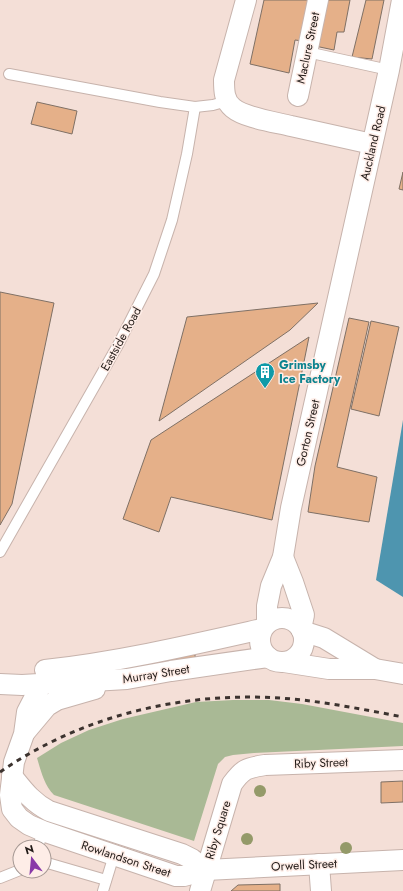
<svg xmlns="http://www.w3.org/2000/svg" width="403" height="891" viewBox="0 0 403 891" font-family="Jost,sans-serif">
<style>
.green{fill:#a9b995}
.water{fill:#4e95af}
.building{fill:#e5b089;stroke:#7f7065}
.lines{fill:none;stroke-linecap:round;stroke-linejoin:round}
.lane-casing{stroke:#c7b3ac;stroke-width:12}
.street-casing{stroke:#c7b3ac;stroke-width:22}
.lane{stroke:#fff;stroke-width:10}
.street{stroke:#fff;stroke-width:20}
.rail{stroke:#3c332f;stroke-width:3;stroke-dasharray:5 5;stroke-linecap:butt}
.tree{fill:#949a69}
.labels{text-anchor:middle;stroke-width:3;stroke-linejoin:round;paint-order:stroke}
.street-label{font-size:12px;fill:#211a17;stroke:#feede7}
.culture-label{font-size:12px;font-weight:bold;fill:#0d838f;stroke:#feede7;text-anchor:start}
</style>
<rect width="100%" height="100%" fill="#f4dfd7"/>
<path class="green" d="M233,700h36l33,4 101,19v23l-149,7 -21,2 -8,2 -7,7 -24,77 -140,-46c-10,-10 -13,-24 -17,-37l24,-15 28,-13 34,-11 73,-17z"/>
<polygon class="water" points="403,420 403,597 376,580"/>
<g class="building">
<polygon points="264,0 311,0 303,41 295,40 289,73 250,64"/>
<polygon points="325,0 350,0 344,32 337,32 334,50 315,46"/>
<polygon points="366,0 384,0 372,59 352,57"/>
<polygon points="37,102 77,111 72,134 31,124"/>
<polygon points="403,172 403,190 399,189"/>
<polygon points="0,292 54,303 12,504 0,525"/>
<polygon points="318,303 290,330 159,421 187,317"/>
<polygon points="349,318 369,322 337,467 377,477 369,522 308,512 315,466"/>
<polygon points="371,321 399,327 379,416 351,409"/>
<polygon points="309,337 272,520 171,497 159,532 123,519 151,440"/>
<polygon points="194,650 196,661 170,667 168,655"/>
<polygon points="403,781 403,802 381,803 381,782"/>
<polygon points="280,884 280,891 231,891 238,885"/>
</g>
<g class="lines">
<defs>
<g id="lane">
<polyline points="307,52 389,70"/>
<polyline points="9,74 160,102 195,107 213,105 227,101"/>
<polyline points="0,552 118,345 154,274 172,220 187,154 195,107"/>
<polyline points="38,847 44,828"/>
<polyline points="44,862 106,880"/>
<polyline points="0,878 20,870"/>
<polyline points="103,891 114,855"/>
</g>
<g id="street">
<path d="M246,0l-22,80c0,10 0,21 9,28 12,10 42,14 58,18 27,6 54,12 81,18"/>
<polyline points="298,96 318,0"/>
<polyline points="283,557 293,582 304,615 301,629"/>
<circle cx="282" cy="640" r="22"/>
<polyline points="267,623 267,606 271,586 283,557 291,508 389,70 402,0"/>
<polyline points="302,631 324,638 375,669"/>
<polyline points="284,662 329,669 375,669 403,674"/>
<polyline points="58,669 42,683 27,712 24,734 14,762 10,795 12,809 19,818 29,825 43,831 176,876 184,876 206,870 403,860"/>
<path d="M45,670c73,-8 146,-25 217,-41"/>
<polyline points="0,684 22,685 127,679 171,671 268,657"/>
<polyline points="26,731 47,706 57,700 95,689"/>
<path d="M12,776c12,15 20,26 37,35l133,43 10,5 14,11"/>
<polyline points="319,864 321,891"/>
<path d="M200,891l32,-107c11,-15 14,-16 33,-19l138,-5"/>
</g>
</defs>
<use href="#lane" class="lane-casing"/>
<use href="#street" class="street-casing"/>
<use href="#lane" class="lane"/>
<use href="#street" class="street"/>
<path class="rail" d="M0,772c90,-62 203,-85 310,-71 31,4 62,10 93,16"/>
</g>
<g class="tree">
<circle cx="260" cy="791" r="6"/>
<circle cx="247" cy="839" r="6"/>
<circle cx="346" cy="848" r="6"/>
</g>
<defs>
<symbol id="building-pin" viewBox="-11 -11 22 30"><path d="M0 17L-7.5 6A9.5 9.5 0 1 1 7.5 6Z" fill="#0f9aa8" stroke="#feede7"/><path d="M-4-6H4V6H1V3H-1V6H-4ZM-2.5-4.3h1.7v1.8h-1.7ZM.8-4.3h1.7v1.8H.8ZM-2.5-1h1.7V.8h-1.7ZM.8-1h1.7V.8H.8Z" fill="#fff"/></symbol>
</defs>
<g fill-rule="evenodd">
<use href="#building-pin" x="254" y="361" width="22" height="30"/>
</g>
<g class="labels">
<g class="street-label">
<text transform="translate(308 48) rotate(-78)" y="4">Maclure Street</text>
<text transform="translate(373 143) rotate(-77)" y="4">Auckland Road</text>
<text transform="translate(121 339) rotate(-61)" y="4">Eastside Road</text>
<text transform="translate(308 433) rotate(-77)" y="4">Gorton Street</text>
<text transform="translate(156 674) rotate(-9)" y="4">Murray Street</text>
<text transform="translate(321 763) rotate(-2)" y="4">Riby Street</text>
<text transform="translate(218 830) rotate(-73)" y="4">Riby Square</text>
<text transform="translate(126 859) rotate(18)" y="4">Rowlandson Street</text>
<text transform="translate(304 865) rotate(-3)" y="4">Orwell Street</text>
</g>
<g class="culture-label">
<text x="279" y="369">Grimsby<tspan x="279" dy="14">Ice Factory</tspan></text>
</g>
</g>
<g transform="translate(32 859) rotate(344)"><circle r="19" fill="#feede7" stroke="#a69994"/>
<path d="M0-3L7 15L0 10L-7 15Z" fill="#8939a8"/>
<text y="-6" font-size="11" font-weight="bold" text-anchor="middle" fill="#211a17">N</text>
</g>
</svg>
